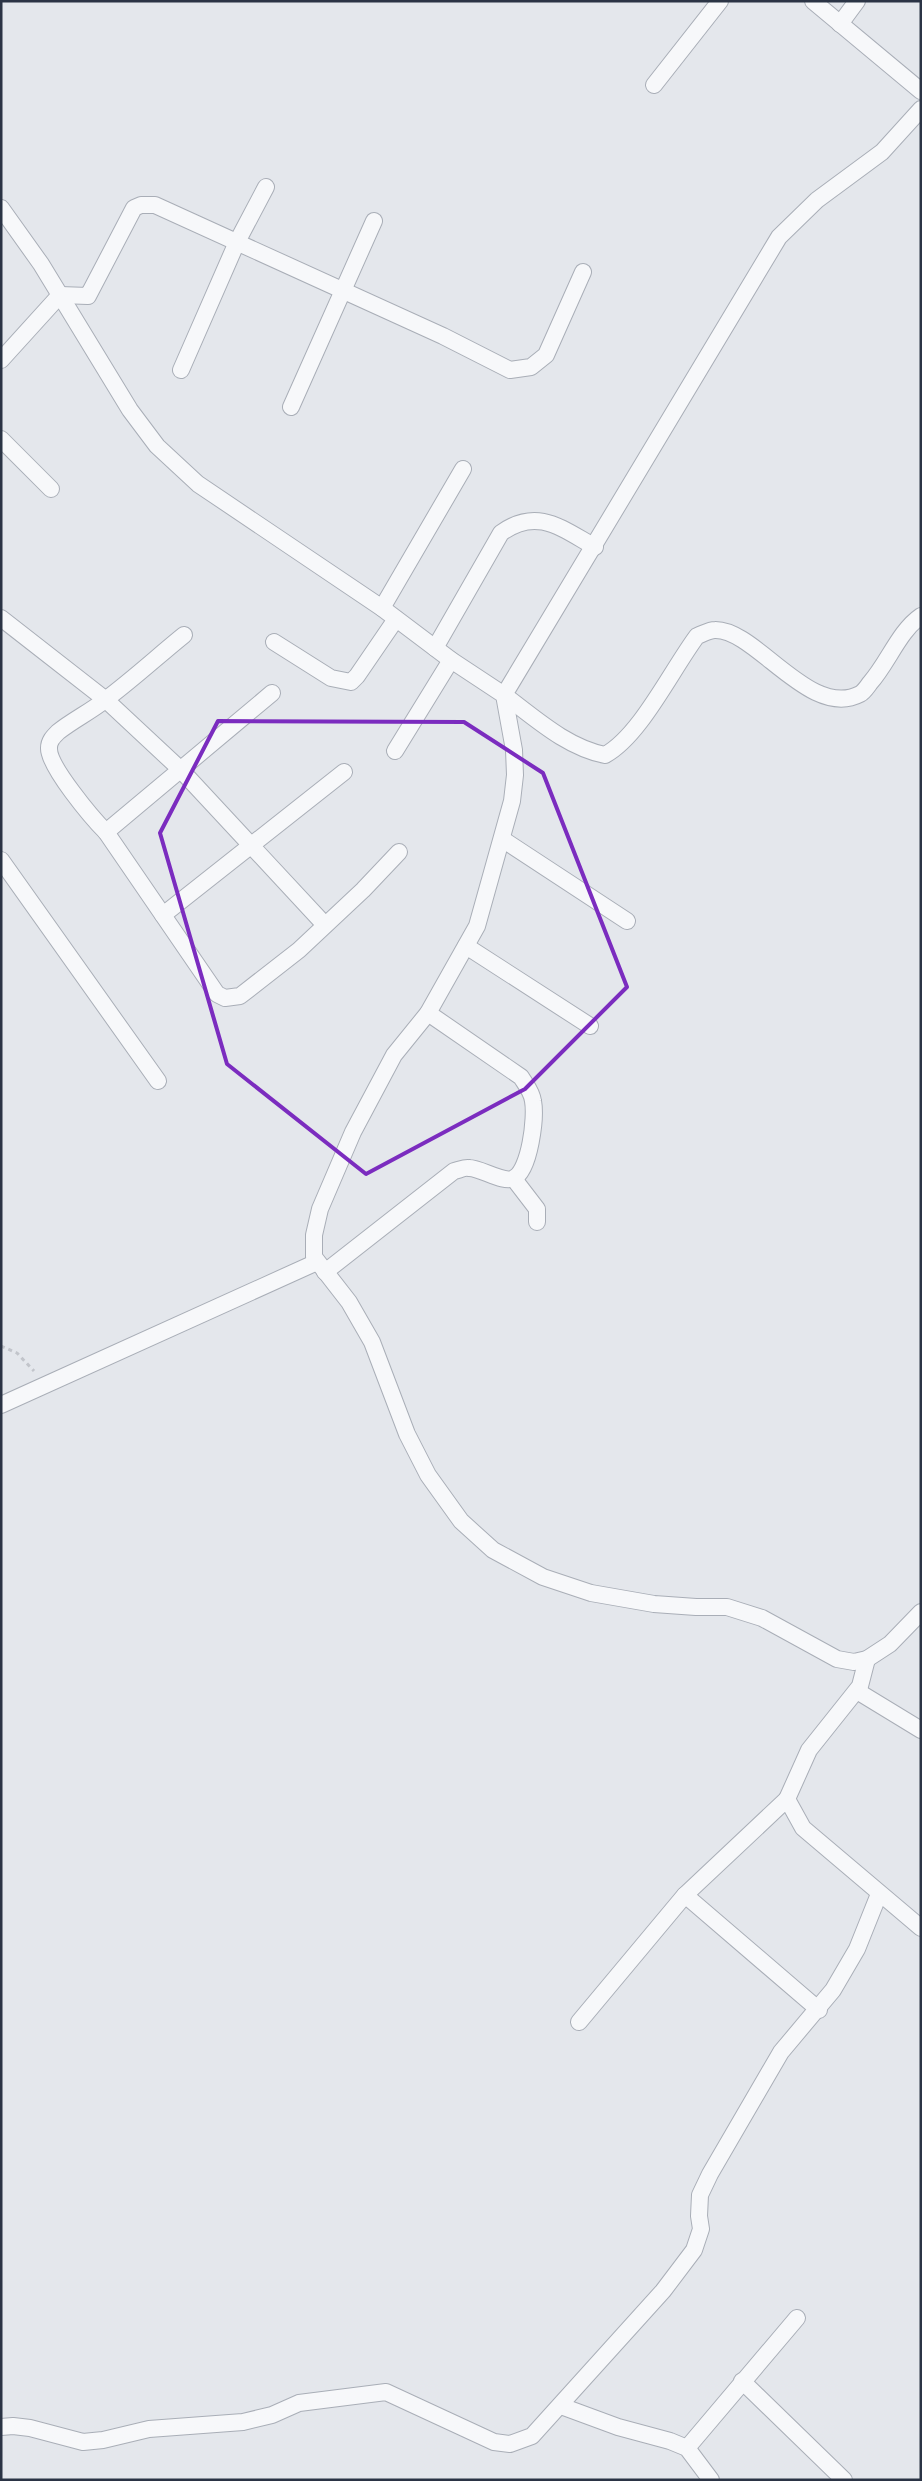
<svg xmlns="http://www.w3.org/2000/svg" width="922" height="2481" viewBox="0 0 922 2481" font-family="'Asap Condensed',sans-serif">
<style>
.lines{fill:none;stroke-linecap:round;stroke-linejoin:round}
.street-casing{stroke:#a9aeb7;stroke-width:18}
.path{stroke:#c2c5cb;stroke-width:3;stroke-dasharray:4 4;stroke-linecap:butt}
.street{stroke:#f7f8fa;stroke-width:16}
.marked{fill:none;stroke:#7b2cbf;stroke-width:4;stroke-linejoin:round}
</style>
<rect width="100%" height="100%" fill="#e4e7ec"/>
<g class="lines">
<defs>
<g id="street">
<polyline points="813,1 921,91"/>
<polyline points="840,24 857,1"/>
<polyline points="654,85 720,1"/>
<path d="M921,109l-39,43 -65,48 -38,37 -275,458c31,23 62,52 101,60 35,-19 66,-84 92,-119 6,-2 12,-6 18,-6 41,-1 95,90 145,64 4,-2 7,-7 10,-11 18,-20 29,-52 51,-67"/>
<polyline points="1,208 41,264 130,410 157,446 198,484 382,608 451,660 504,695 514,750 515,775 512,801 477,926 428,1013 394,1055 353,1132 320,1209 314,1235 314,1257 349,1302 372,1342 407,1434 428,1475 461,1521 493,1550 543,1577 591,1593 654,1604 696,1607 727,1607 762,1618 837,1659 854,1662 867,1659 890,1644 921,1612"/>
<polyline points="1,360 60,295 88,296 134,208 141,205 155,205 443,336 510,370 531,367 546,355 583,272"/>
<polyline points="181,370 237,242 266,187"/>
<polyline points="291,407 374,221"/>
<polyline points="1,439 51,489"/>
<polyline points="382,608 463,469"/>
<polyline points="1,618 106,700 180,769 325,925"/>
<path d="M184,635c-26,21 -52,45 -79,65 -15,12 -32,20 -47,32 -5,5 -9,9 -9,16 -1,18 44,71 57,84l111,162 8,4 15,-2 59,-46 64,-60 36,-38"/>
<polyline points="274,642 331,678 351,682 357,676 396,619"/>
<path d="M435,648l66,-115c36,-26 60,-5 94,14"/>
<polyline points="395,751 451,660"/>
<polyline points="106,832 272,693"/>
<polyline points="502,839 627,921"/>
<polyline points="1,860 158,1081"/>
<polyline points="163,915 344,772"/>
<polyline points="466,946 590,1026"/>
<polyline points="514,1179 537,1209 537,1222"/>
<path d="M325,1272l129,-101c5,-1 11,-4 15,-3 12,0 35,16 45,10 16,-8 22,-61 19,-77 -1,-9 -7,-16 -12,-24l-93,-64"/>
<polyline points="1,1405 317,1262"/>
<polyline points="867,1659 860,1686 809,1750 787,1799 803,1828 921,1928"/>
<polyline points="857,1691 921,1730"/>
<polyline points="685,1895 819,2010"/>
<polyline points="579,2022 685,1895 787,1799"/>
<polyline points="742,2381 844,2480"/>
<polyline points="561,2406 618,2427 670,2441 687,2448 711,2480"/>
<polyline points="1,2427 13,2426 30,2428 83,2442 103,2440 149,2429 243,2422 272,2415 299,2403 386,2392 494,2442 510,2444 532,2436 663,2291 694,2250 701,2229 699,2216 700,2195 710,2174 781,2052 833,1990 857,1949 879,1894"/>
<polyline points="687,2448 797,2318"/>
</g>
</defs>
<use href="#street" class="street-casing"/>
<polyline class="path" points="1,1346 17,1353 34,1371"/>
<use href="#street" class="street"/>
</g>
<path class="marked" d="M218,721l246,1 79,51 84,214 -102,102 -159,85 -139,-110 -67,-231z"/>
<rect width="922" height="2481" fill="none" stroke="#2b3445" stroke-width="5"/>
</svg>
